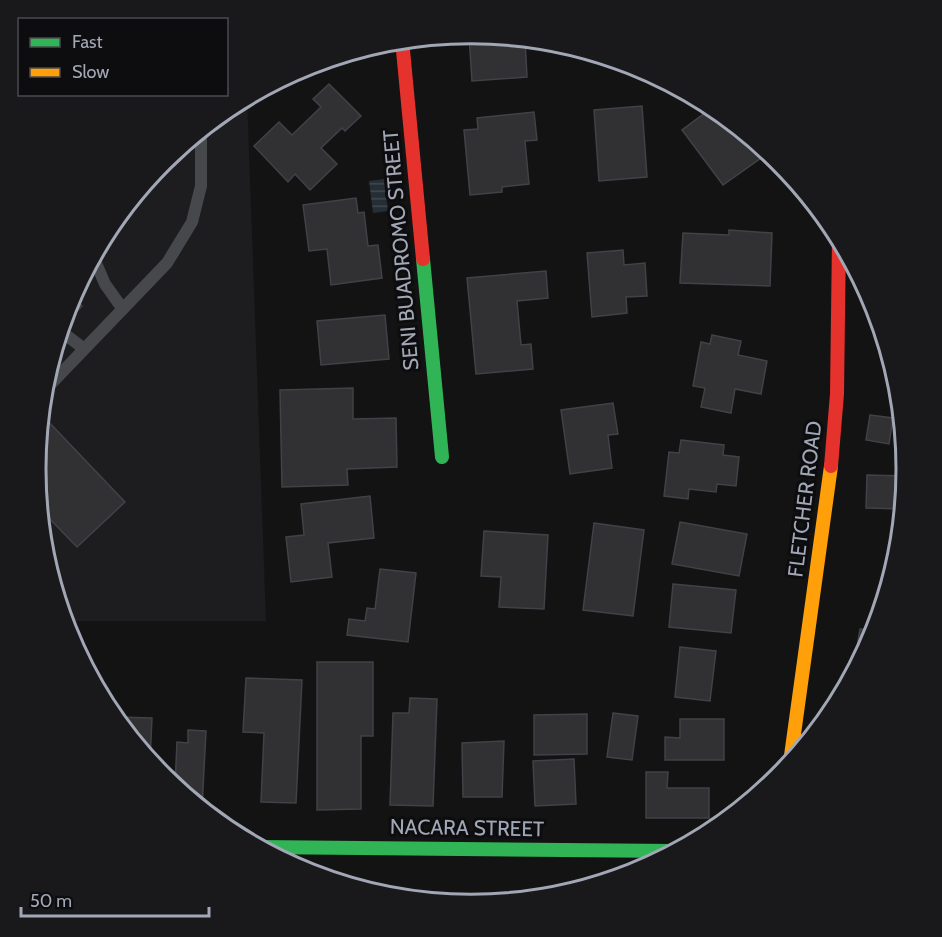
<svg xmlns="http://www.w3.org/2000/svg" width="942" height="937" viewBox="0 0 942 937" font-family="Cabin,sans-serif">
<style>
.built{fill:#1d1d1f}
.water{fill:url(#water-rules)}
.building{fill:#313133;stroke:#414247;stroke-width:1.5}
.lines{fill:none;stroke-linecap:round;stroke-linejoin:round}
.lane{stroke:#46484c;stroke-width:12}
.fast{stroke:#30b455;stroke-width:14}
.slow{stroke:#ff9f0a;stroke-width:14}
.jam{stroke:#e5322d;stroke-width:14}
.labels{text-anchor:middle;stroke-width:6;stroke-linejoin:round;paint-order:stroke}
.street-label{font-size:21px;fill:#a2a7b6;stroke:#0d0d0f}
.rim{fill:none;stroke:#a2a7b6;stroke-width:3}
</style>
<defs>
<pattern id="water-rules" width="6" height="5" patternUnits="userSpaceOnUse" patternTransform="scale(1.5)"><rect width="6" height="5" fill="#252d35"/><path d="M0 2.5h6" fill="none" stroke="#424950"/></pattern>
</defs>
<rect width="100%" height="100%" fill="#131313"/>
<polygon class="built" points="247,97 266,621 64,621 44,553 36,468 44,383 69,302 109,226 163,160 229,106"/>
<polygon class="water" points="384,179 388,211 373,213 369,181"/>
<g class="building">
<polygon points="489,35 525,38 527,77 472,81 469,36"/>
<polygon points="329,84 361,116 345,131 342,128 321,148 337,164 310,190 295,174 288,182 254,146 279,122 292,135 321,107 313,99"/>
<polygon points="642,106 647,177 599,181 594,110"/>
<polygon points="713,107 737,126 761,158 723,185 682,130"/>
<polygon points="534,112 537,140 525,141 529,184 502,187 502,192 470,195 464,130 478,129 477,118"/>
<polygon points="356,198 358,213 364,212 368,246 378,245 382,278 331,285 327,249 309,251 303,205"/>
<polygon points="729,230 772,233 770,286 680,283 683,233 729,235"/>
<polygon points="623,250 624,265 645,263 647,296 626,297 627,313 592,317 587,253"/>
<polygon points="546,271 548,298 517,301 521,345 531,344 533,369 476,374 467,278"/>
<polygon points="72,296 82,306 61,327 69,302"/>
<polygon points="385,315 389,359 321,365 317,321"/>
<polygon points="712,335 741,341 738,355 767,361 761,394 735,389 731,413 701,407 705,388 693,386 701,342 710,344"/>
<polygon points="353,388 353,419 396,418 397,467 347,469 348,485 282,487 280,390"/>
<polygon points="613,403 618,434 608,435 612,468 570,474 561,410"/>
<polygon points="870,415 893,418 889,444 866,440"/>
<polygon points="43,416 125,502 77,547 39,508 36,468"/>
<polygon points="681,440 724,445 723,455 739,457 736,486 717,484 716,492 689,489 688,499 664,496 669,452 679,453"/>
<polygon points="867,475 906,476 902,509 866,508"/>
<polygon points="370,496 374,538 328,543 332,577 291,582 286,537 304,535 301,504"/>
<polygon points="680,522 747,534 739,576 672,564"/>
<polygon points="594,523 644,530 633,616 583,610"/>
<polygon points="484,531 548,535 544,609 499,607 501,577 481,576"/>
<polygon points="380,569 416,573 408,642 347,635 349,619 365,621 367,608 375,609"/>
<polygon points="673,584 736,590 731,633 669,627"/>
<polygon points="860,629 874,631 863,654 856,653"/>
<polygon points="680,647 716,651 710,701 675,697"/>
<polygon points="317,662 373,662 373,736 361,736 361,809 317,810"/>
<polygon points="246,678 302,680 296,803 261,802 264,733 243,732"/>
<polygon points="410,698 437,699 433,806 390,805 393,713 409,713"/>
<polygon points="613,713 638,716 632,760 607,757"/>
<polygon points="587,714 587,754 534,755 534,715"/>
<polygon points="117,717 152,718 150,761 117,720"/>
<polygon points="680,719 724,719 724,760 665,760 665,737 680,738"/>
<polygon points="188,730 206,731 202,808 175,786 177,742 188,743"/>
<polygon points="504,741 502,797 463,797 462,743"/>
<polygon points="574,759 576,804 535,806 533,761"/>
<polygon points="646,772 668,772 667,788 709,788 709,818 646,818"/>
</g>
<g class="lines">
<g class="lane">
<polyline points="93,256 105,284 122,308"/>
<polyline points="66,335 83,348"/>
<polyline points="43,392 167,263 192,222 201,186 201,130"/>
</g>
<g class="fast">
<polyline points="423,259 442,457"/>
<polyline points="259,847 674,851"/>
</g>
<polyline class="slow" points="790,763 831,466"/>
<g class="jam">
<polyline points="402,40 423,259"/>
<polyline points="831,466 837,394 839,238"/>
</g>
</g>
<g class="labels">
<g class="street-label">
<text transform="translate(401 250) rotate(-95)" y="7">SENI BUADROMO STREET</text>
<text transform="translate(805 499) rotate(-83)" y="7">FLETCHER ROAD</text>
<text transform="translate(467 828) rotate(1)" y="7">NACARA STREET</text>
</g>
</g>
<path d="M0 0H942V937H0ZM46 469a425 425 0 1 1 850 0a425 425 0 1 1-850 0Z" fill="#19191c" fill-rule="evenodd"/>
<path class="rim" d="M46 469a425 425 0 1 1 850 0a425 425 0 1 1-850 0Z"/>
<rect x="18" y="18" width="210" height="78" fill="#0d0d0f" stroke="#494b52" stroke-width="1.5"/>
<rect x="30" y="38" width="30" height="9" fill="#30b455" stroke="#494b52" stroke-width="1.5"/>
<text x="72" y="48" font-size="18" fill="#a2a7b6">Fast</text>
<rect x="30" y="68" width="30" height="9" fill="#ff9f0a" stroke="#494b52" stroke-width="1.5"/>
<text x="72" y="78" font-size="18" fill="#a2a7b6">Slow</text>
<path d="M21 907v9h188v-9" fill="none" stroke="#a2a7b6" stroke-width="3"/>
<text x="30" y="907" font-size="18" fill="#a2a7b6" stroke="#0d0d0f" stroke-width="4.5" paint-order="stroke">50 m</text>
</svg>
